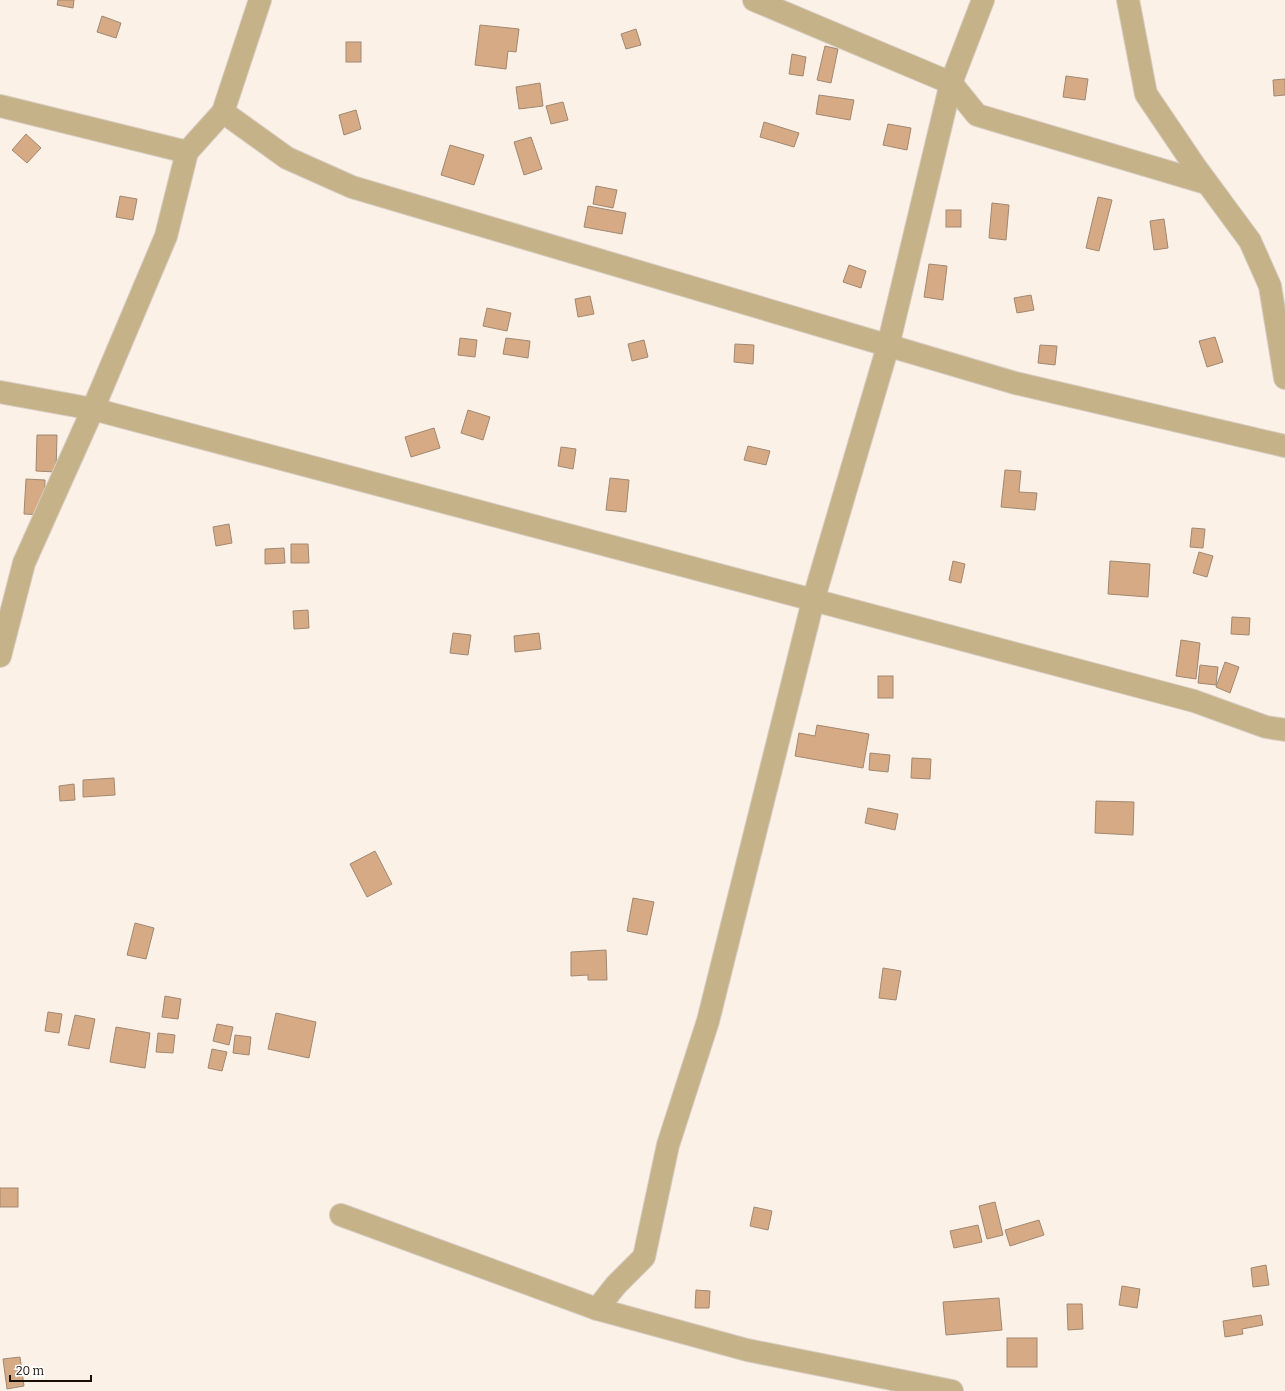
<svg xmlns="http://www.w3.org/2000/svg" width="1285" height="1391" viewBox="0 0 1285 1391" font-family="Bitter,serif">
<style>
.building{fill:#d5aa84;stroke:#a18872}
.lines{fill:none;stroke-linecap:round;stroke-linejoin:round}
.minor-casing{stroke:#d7cdc3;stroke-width:24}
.minor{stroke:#c5b289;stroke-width:22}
</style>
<rect width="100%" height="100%" fill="#fcf1e7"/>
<g class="building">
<polygon points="58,0 74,0 73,8 57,5"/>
<polygon points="102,16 121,23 116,38 97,32"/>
<polygon points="480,25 519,29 516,52 508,51 506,69 475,65"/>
<polygon points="636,29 641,45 626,49 621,34"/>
<rect x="346" y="42" width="15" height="20"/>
<polygon points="825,46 838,49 831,83 817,80"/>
<polygon points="792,54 806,57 803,76 789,74"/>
<polygon points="1066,76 1088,79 1085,100 1063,97"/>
<polygon points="1285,79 1285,95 1274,96 1273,80"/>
<polygon points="540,83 543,106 519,109 516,87"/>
<polygon points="819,95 854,100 850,120 816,114"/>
<polygon points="563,102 568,120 551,124 546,106"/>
<polygon points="356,110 361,129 344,135 339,115"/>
<polygon points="764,122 799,133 794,147 760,137"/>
<polygon points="888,124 911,128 907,150 883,145"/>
<polygon points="26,134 41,148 27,163 12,150"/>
<polygon points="531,137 542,169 524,175 514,142"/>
<polygon points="450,145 484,155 474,185 441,175"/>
<polygon points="596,186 617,190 613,208 593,204"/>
<polygon points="120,196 137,199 133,220 116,217"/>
<polygon points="1098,197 1112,200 1099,251 1086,248"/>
<polygon points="992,203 1009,205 1006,240 989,238"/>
<polygon points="588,206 626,213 622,234 584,227"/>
<rect x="946" y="210" width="15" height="17"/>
<polygon points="1164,219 1168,248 1154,250 1150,221"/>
<polygon points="929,264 947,266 943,300 924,297"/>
<polygon points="849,265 866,271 861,288 843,282"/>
<polygon points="1031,295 1034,310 1017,313 1014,298"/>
<polygon points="590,296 594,314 578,317 575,299"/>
<polygon points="487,308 511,313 507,331 483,326"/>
<polygon points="1215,337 1223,362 1207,367 1199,341"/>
<polygon points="460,338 477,340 475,357 458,355"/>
<polygon points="506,338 530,341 528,358 503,354"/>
<polygon points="644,340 648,357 632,361 628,344"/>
<polygon points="735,344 754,345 753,364 734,362"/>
<polygon points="1040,345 1057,346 1055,365 1038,363"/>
<polygon points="468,410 490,417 483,440 461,433"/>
<polygon points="434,428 440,448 411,457 405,437"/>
<polygon points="37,435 57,435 56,472 36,471"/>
<polygon points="748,446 770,451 766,465 744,460"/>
<polygon points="561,447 576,449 573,469 558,466"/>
<polygon points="1005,470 1021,471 1019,492 1037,493 1035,510 1001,507"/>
<polygon points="610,478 629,480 626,512 606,510"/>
<polygon points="26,479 45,480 44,515 24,514"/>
<polygon points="229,524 232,543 216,546 213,527"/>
<polygon points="1192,528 1205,529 1203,548 1190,547"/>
<polygon points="291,544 308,544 309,563 291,563"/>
<polygon points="284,548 285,563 265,564 265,549"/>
<polygon points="1199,552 1213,556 1207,577 1193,573"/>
<polygon points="953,561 965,564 961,583 949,580"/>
<polygon points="1110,561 1150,564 1148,597 1108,594"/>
<polygon points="308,610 309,628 294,629 293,611"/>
<polygon points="1232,617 1250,618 1249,635 1231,634"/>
<polygon points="453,633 471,635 468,655 450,653"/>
<polygon points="539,633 541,649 515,652 514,636"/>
<polygon points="1181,640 1200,643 1196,679 1176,676"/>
<polygon points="1225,662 1239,667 1230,693 1216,687"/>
<polygon points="1200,665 1218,667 1216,685 1198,683"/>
<rect x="878" y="676" width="15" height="22"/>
<polygon points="817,725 869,734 863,768 795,756 799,733 815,736"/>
<polygon points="870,753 890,755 888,772 869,770"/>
<polygon points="912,758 931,759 930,779 911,778"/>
<polygon points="114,778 115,795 83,797 83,780"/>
<polygon points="74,784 75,800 60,801 59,786"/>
<polygon points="1096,801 1134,802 1133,835 1095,833"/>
<polygon points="868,808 898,814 895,830 865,823"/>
<polygon points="375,851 392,884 367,897 350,864"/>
<polygon points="633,898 654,902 647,935 627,931"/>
<polygon points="135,923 154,928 146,959 127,955"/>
<polygon points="606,950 607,980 588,980 588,975 571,976 571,952"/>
<polygon points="883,968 901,971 896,1000 879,998"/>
<polygon points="165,996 181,999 178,1019 162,1017"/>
<polygon points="48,1012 62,1014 59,1033 45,1031"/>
<polygon points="276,1013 316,1022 309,1058 268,1049"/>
<polygon points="75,1015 95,1019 89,1049 68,1045"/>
<polygon points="217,1024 233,1027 229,1045 213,1041"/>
<polygon points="116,1027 150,1033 145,1068 110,1062"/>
<polygon points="158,1033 175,1035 173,1053 156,1052"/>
<polygon points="235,1035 251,1037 249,1055 233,1053"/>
<polygon points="212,1049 227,1052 222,1071 208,1068"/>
<rect x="0" y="1188" width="18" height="19"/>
<polygon points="995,1202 1003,1235 987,1239 979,1206"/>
<polygon points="754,1207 772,1211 768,1230 750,1226"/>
<polygon points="1039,1220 1044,1235 1010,1246 1005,1230"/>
<polygon points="978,1225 982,1242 954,1248 950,1231"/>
<polygon points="1266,1265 1269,1285 1253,1287 1251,1268"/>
<polygon points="1122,1286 1140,1289 1137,1308 1119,1305"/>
<polygon points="696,1290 710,1291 709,1308 695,1308"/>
<polygon points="999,1298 1002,1330 946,1335 943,1302"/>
<polygon points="1067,1304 1082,1304 1083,1329 1068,1330"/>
<polygon points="1261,1315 1263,1325 1242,1329 1243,1334 1225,1337 1223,1321"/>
<rect x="1007" y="1338" width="30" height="29"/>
<polygon points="20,1357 24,1386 7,1389 3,1359"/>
</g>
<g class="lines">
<defs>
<g id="minor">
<polyline points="754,0 951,83 977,115 1206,183"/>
<polyline points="1128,0 1146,94 1194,165 1250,241 1270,286 1285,378"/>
<polyline points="0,106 187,152"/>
<polyline points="223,112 287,158 352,187 1015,383 1285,446"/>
<polyline points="0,392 93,409 1194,701 1266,727 1285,730"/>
<polyline points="0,656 24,563 93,409 166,236 187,152 223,112 260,0"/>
<polyline points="341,1215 597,1309 616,1285 644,1257 668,1145 708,1021 813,601 888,346 951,83 983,0"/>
<polyline points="597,1309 747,1350 952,1391"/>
</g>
</defs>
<use href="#minor" class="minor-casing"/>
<use href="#minor" class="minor"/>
</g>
<path d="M10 1375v6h81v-6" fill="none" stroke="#170e06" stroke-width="2"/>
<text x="16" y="1375" font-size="12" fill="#170e06" stroke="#ffffff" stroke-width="3" paint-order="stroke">20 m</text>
</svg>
